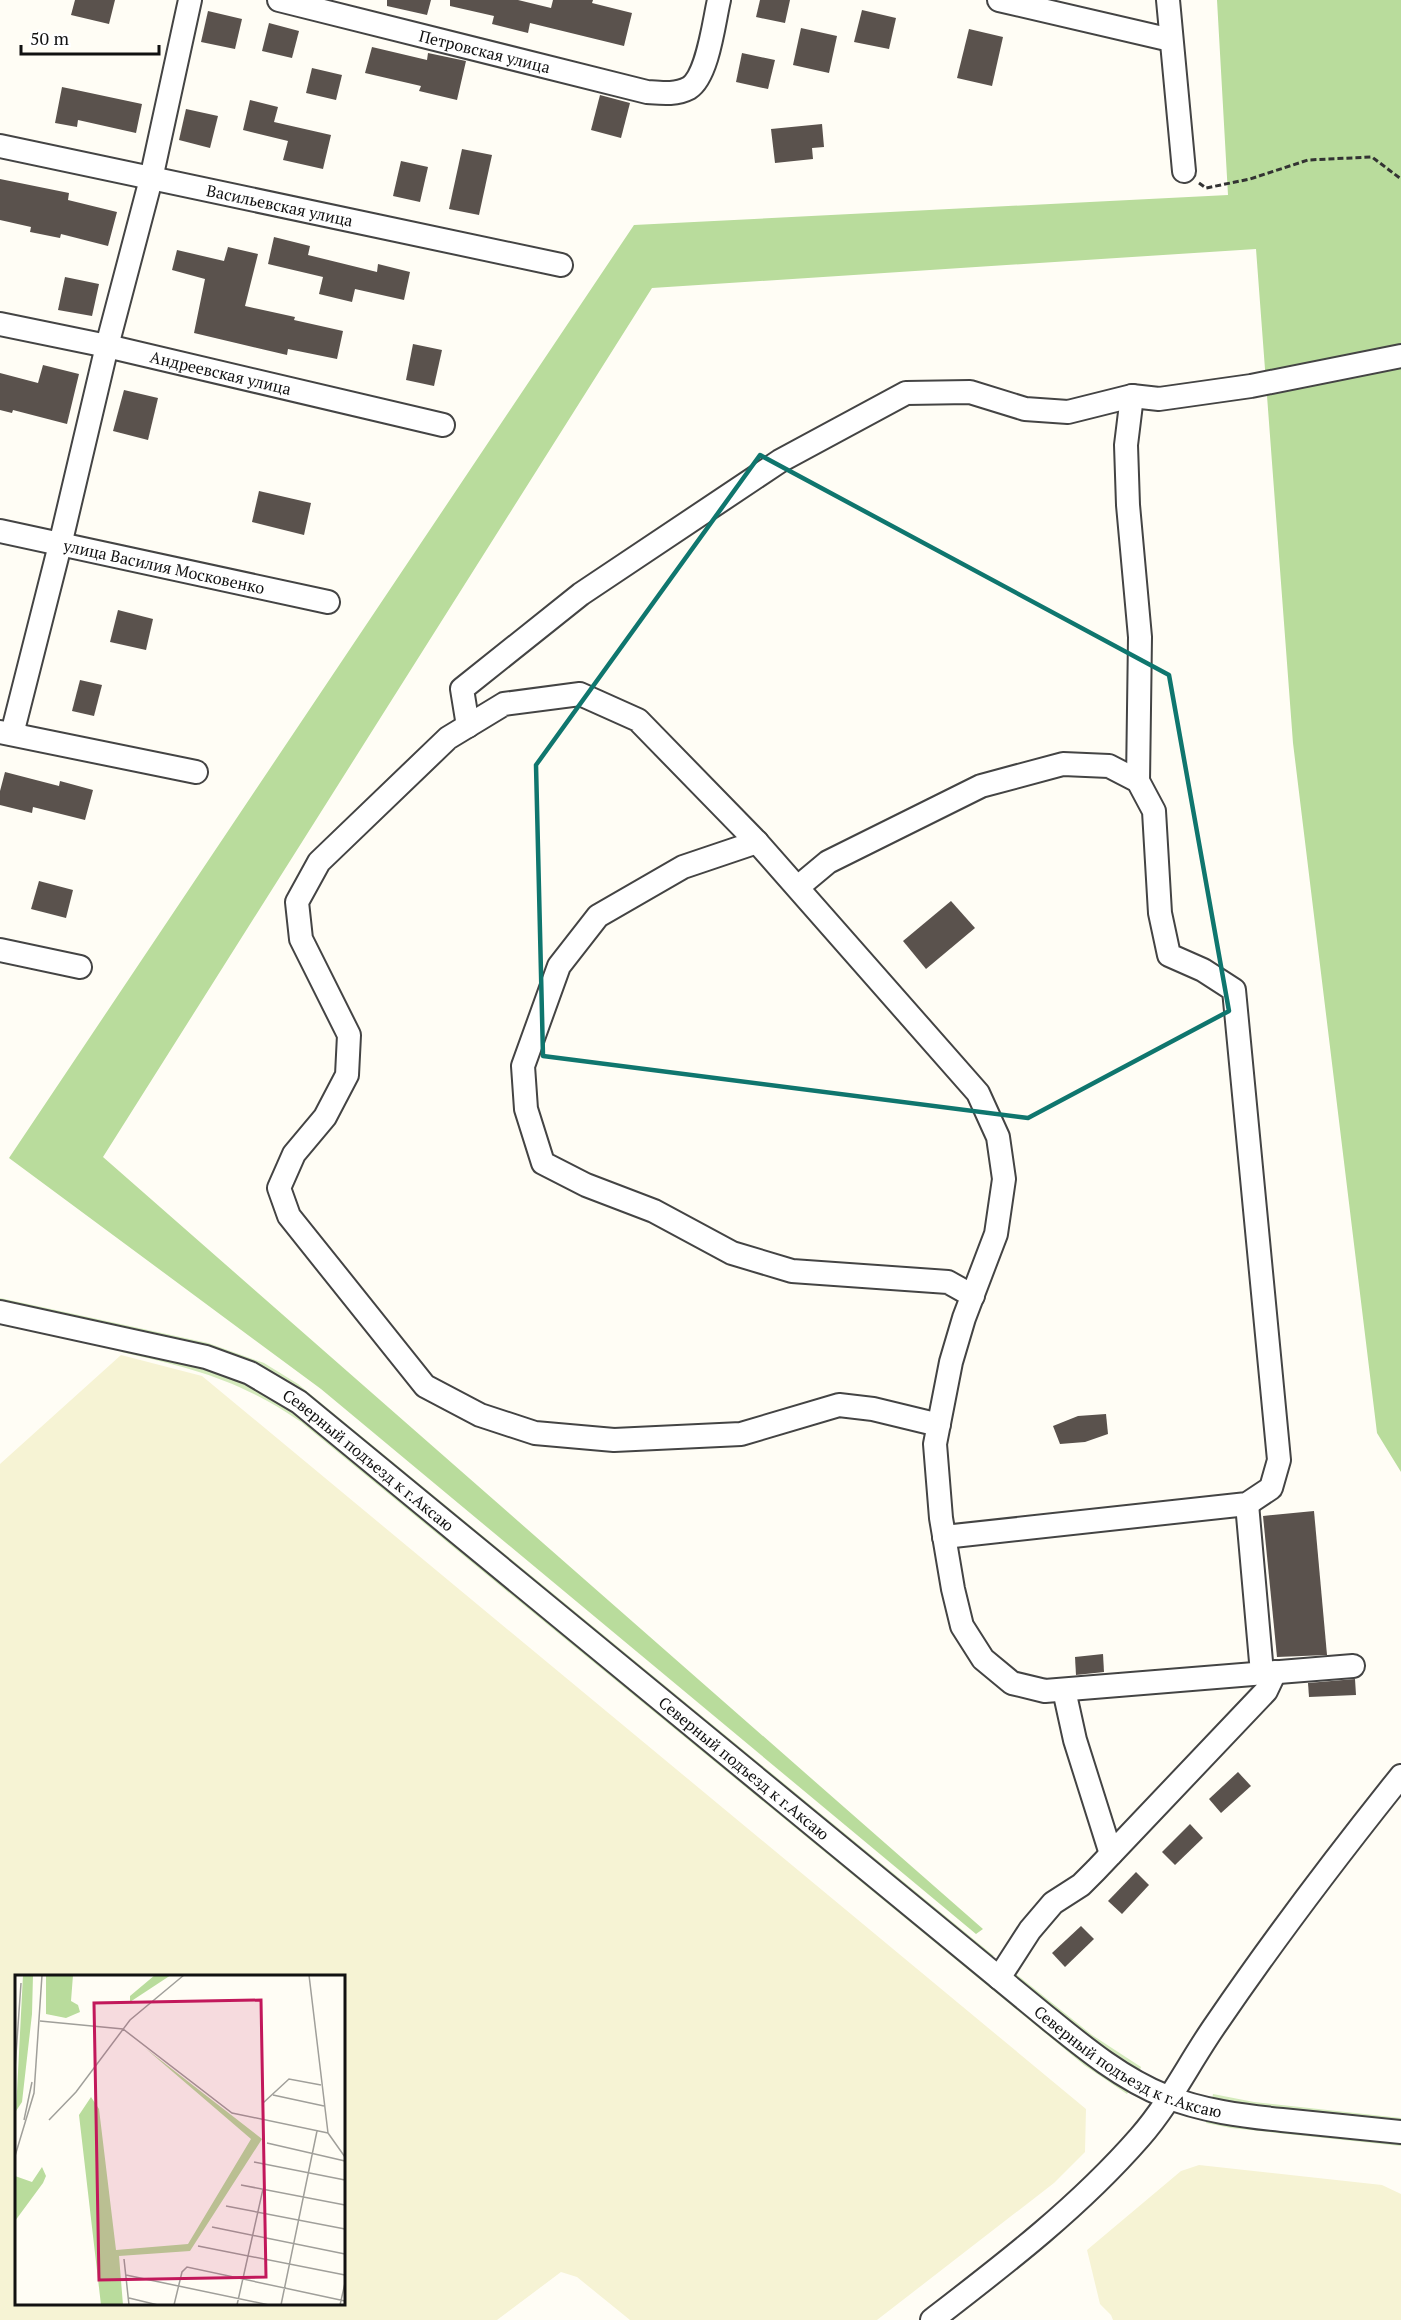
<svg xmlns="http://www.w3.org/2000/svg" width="1401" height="2320" viewBox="0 0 1401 2320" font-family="'PT Serif',serif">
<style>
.farmland{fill:#f6f3d4;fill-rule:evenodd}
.green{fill:#d5ebbd}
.forest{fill:#b9dc9c}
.building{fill:#5a524d}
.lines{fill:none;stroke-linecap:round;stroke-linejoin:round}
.minor-casing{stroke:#444;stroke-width:26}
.path{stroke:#333;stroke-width:3;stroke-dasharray:6 3;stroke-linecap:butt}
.minor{stroke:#fff;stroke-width:22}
.marked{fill:none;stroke:#0f766e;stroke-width:4.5;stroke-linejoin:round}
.labels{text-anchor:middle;stroke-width:6;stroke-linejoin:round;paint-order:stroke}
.street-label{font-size:16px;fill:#111;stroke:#fff}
.inset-road{fill:none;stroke:#a09f9a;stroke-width:1.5}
.view{fill:#c2185b;fill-opacity:0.15;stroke:#c2185b;stroke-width:3}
.inset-edge{fill:none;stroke:#111;stroke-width:3}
</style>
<rect width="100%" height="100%" fill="#fffdf5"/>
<g class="farmland">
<path d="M121,1355l81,21 884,733 -1,43 -31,31 -177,137h-247l-53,-43 -16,-5 -64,48h-497v-856zM344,1976v328h-328v-328z"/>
<polygon points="1199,2165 1382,2185 1401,2194 1401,2320 1113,2320 1111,2315 1100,2304 1087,2250 1181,2171"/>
</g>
<g class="green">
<polygon points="0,1298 208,1343 264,1363 298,1384 994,1956 988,1956 302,1394 0,1303"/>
<path d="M129,1349l87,22 39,16 36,21 839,681 -3,5 -43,-29 -783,-643c-61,-42 -109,-54 -180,-70z"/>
<polygon points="1011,1970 1092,2035 1141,2067 1139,2072 1113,2057 1015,1981"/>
<polygon points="1213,2094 1254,2102 1401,2118 1401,2124 1301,2114 1212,2099"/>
<polygon points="1207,2118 1401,2141 1401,2146 1231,2128 1206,2123"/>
</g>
<polygon class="forest" points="1217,0 1401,0 1401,1472 1377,1433 1293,743 1256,249 652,288 103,1157 983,1929 976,1934 321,1389 9,1158 634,225 1228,195"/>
<g class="building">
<polygon points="75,0 115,0 109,24 71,15"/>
<polygon points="387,0 431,0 427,15 387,6"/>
<polygon points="450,0 518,0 551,8 553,0 593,0 592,3 632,13 624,46 530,23 528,33 492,24 494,16 450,6"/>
<polygon points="760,0 790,0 785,23 756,17"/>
<polygon points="862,10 896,18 889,49 854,42"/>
<polygon points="208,11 242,19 235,49 201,42"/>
<polygon points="269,23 299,31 292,58 262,51"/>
<polygon points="801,28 837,36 829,73 793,65"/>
<polygon points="969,29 1003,37 992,86 957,78"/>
<polygon points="372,47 427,60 428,53 466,61 457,100 419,91 421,86 365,73"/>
<polygon points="742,53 775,60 768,89 736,82"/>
<polygon points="312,68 342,75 336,100 306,93"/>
<polygon points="62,87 142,104 136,133 78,120 77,127 55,123"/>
<polygon points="600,95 630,103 621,138 591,130"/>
<polygon points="250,100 278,107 274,122 331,135 323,169 283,160 288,141 243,130"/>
<polygon points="186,109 218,116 210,148 179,140"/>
<polygon points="822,124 824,147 812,148 813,159 775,163 771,129"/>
<polygon points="462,149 492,155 479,215 449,209"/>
<polygon points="401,161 428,167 420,202 393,196"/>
<polygon points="0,179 69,193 68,200 117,212 108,246 61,234 60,238 30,232 31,227 0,220"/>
<polygon points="274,237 310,246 308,255 377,272 378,264 410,272 404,300 355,289 352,302 319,294 323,277 268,264"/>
<polygon points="228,247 258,254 245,306 295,317 294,320 343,331 337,359 288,349 287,355 194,333 205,279 172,270 177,250 224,261"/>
<polygon points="65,277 99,284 92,316 58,310"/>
<polygon points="413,344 442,350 434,386 406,380"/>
<polygon points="43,365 79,374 67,424 13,410 12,413 0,410 0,373 38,383"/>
<polygon points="124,390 158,398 148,440 113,431"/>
<polygon points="259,491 311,503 304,535 252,522"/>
<polygon points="118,610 153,619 146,650 110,642"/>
<polygon points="80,680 102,685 94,716 72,711"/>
<polygon points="5,772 59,786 60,781 93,790 85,820 33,807 32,813 0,805 0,791"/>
<polygon points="39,881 73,890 66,918 31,909"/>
<polygon points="951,901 975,928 926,969 903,941"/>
<polygon points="1106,1414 1108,1434 1085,1442 1060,1444 1053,1426 1078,1416"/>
<polygon points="1314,1511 1327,1655 1277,1657 1263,1516"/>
<polygon points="1103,1654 1104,1672 1076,1675 1075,1657"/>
<polygon points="1355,1679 1356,1695 1309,1697 1308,1683"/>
<polygon points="1238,1772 1251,1786 1221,1813 1209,1799"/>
<polygon points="1190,1824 1203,1838 1175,1865 1162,1852"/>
<polygon points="1136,1872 1149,1885 1122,1914 1108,1901"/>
<polygon points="1081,1926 1094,1939 1065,1967 1052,1953"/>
</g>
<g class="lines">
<defs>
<g id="minor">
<path id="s1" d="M279,0l368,92c14,1 29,3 42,-4 19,-12 25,-67 30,-88"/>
<polyline points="999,0 1171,40"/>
<polyline points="1168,0 1184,171"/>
<path id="s2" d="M0,146l561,119"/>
<path id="s3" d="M0,324l107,22 336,79"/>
<polyline points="1132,396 1126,445 1128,505 1140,637 1138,781"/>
<path id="s4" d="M0,531l328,71"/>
<polyline points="468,726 462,689 581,594 780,461 906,393 970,392 1025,409 1068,412 1132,396 1159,399 1251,386 1401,356"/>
<polyline points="0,732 196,772"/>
<polyline points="12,734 60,545 107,346 151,179 190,0"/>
<polyline points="757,842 683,867 598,916 559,966 523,1066 526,1109 543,1163 586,1185 654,1211 732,1253 792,1271 948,1282 973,1296"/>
<polyline points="798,887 828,862 981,786 1063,764 1109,766 1138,781 1154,811 1160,913 1169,955 1203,970 1234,990 1279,1460 1271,1488 1247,1504 944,1537"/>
<polyline points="0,950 80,967"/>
<path id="s5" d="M0,1312l206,45 44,16 49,29 745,613c37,30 76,63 121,81 37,15 78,20 117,24 40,4 79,8 119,12"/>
<polyline points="939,1425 873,1409 839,1405 741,1434 614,1440 535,1433 480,1415 425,1386 289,1216 279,1188 294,1154 325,1117 347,1075 349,1035 301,939 297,902 319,862 448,738 504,704 580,694 638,720 757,842 978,1093 998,1137 1004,1179 996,1234 964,1318 951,1362 935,1444 941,1518 953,1589 962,1626 983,1659 1012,1683 1045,1691 1353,1666"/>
<polyline points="1247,1504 1262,1673"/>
<polyline points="1064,1690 1075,1740 1111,1854"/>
<polyline points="999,1978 1030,1930 1053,1903 1081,1885 1096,1870 1266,1691 1275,1672"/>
<path d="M932,2320c74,-57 147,-113 208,-183 30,-34 50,-76 76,-113 58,-85 121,-168 185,-248"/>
</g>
</defs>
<use href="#minor" class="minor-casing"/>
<polyline class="path" points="1199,183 1206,188 1250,179 1308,160 1372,157 1401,179"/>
<use href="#minor" class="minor"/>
</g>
<path class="marked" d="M760,455l409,220 60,336 -201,107 -485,-62 -7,-291z"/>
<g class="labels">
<g class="street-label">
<text dy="6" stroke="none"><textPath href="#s1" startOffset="212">Петровская улица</textPath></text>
<text dy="6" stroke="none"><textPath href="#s2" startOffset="286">Васильевская улица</textPath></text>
<text dy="6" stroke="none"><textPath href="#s3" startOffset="226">Андреевская улица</textPath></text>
<text dy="6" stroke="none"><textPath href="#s4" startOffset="168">улица Василия Московенко</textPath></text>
<text dy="6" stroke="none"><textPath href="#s5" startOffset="405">Северный подъезд к г.Аксаю</textPath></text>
<text dy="6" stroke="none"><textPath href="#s5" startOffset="891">Северный подъезд к г.Аксаю</textPath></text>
<text dy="6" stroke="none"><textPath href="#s5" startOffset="1377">Северный подъезд к г.Аксаю</textPath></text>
</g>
</g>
<g transform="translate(15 1975)">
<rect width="330" height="330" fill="#fffdf5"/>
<path d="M8,0h10l-1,39 -10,88 -6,9zM31,0h27l-2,26 7,4 2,7 -14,6 -20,-4zM140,0h16l-41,27v-6zM130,73l117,91 -72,112 -71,5 4,49h-22l-22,-190 12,-18 8,12 17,141 72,-6 63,-105zM27,192l4,9 -3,7 -28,38v-45l17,6z" fill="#b9dc9c"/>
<path class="inset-road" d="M294,0l19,158M25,46l83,8 109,84 96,20M0,94l6,-86M258,120l51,11M248,128l26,-24 32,6M9,145l8,-38M34,145l27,-28 54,-72 54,-45M313,158l17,24M252,168l78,18M0,181l19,-63 8,-118M239,187l91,18M226,210l104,20M211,231l119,23M197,252l133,27M183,271l147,29M109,284l5,46M111,300l143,30M114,323l29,7M159,330l8,-33 5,-5 158,34M222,330l26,-116M266,330l36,-174M325,330l5,-22"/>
<path class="view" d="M246,25l5,277 -167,3 -5,-277z"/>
<rect width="330" height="330" class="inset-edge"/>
</g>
<path d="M21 45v9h138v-9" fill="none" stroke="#111111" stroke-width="3"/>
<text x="30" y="45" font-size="18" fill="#111111" stroke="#ffffff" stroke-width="4.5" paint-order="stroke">50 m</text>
</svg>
